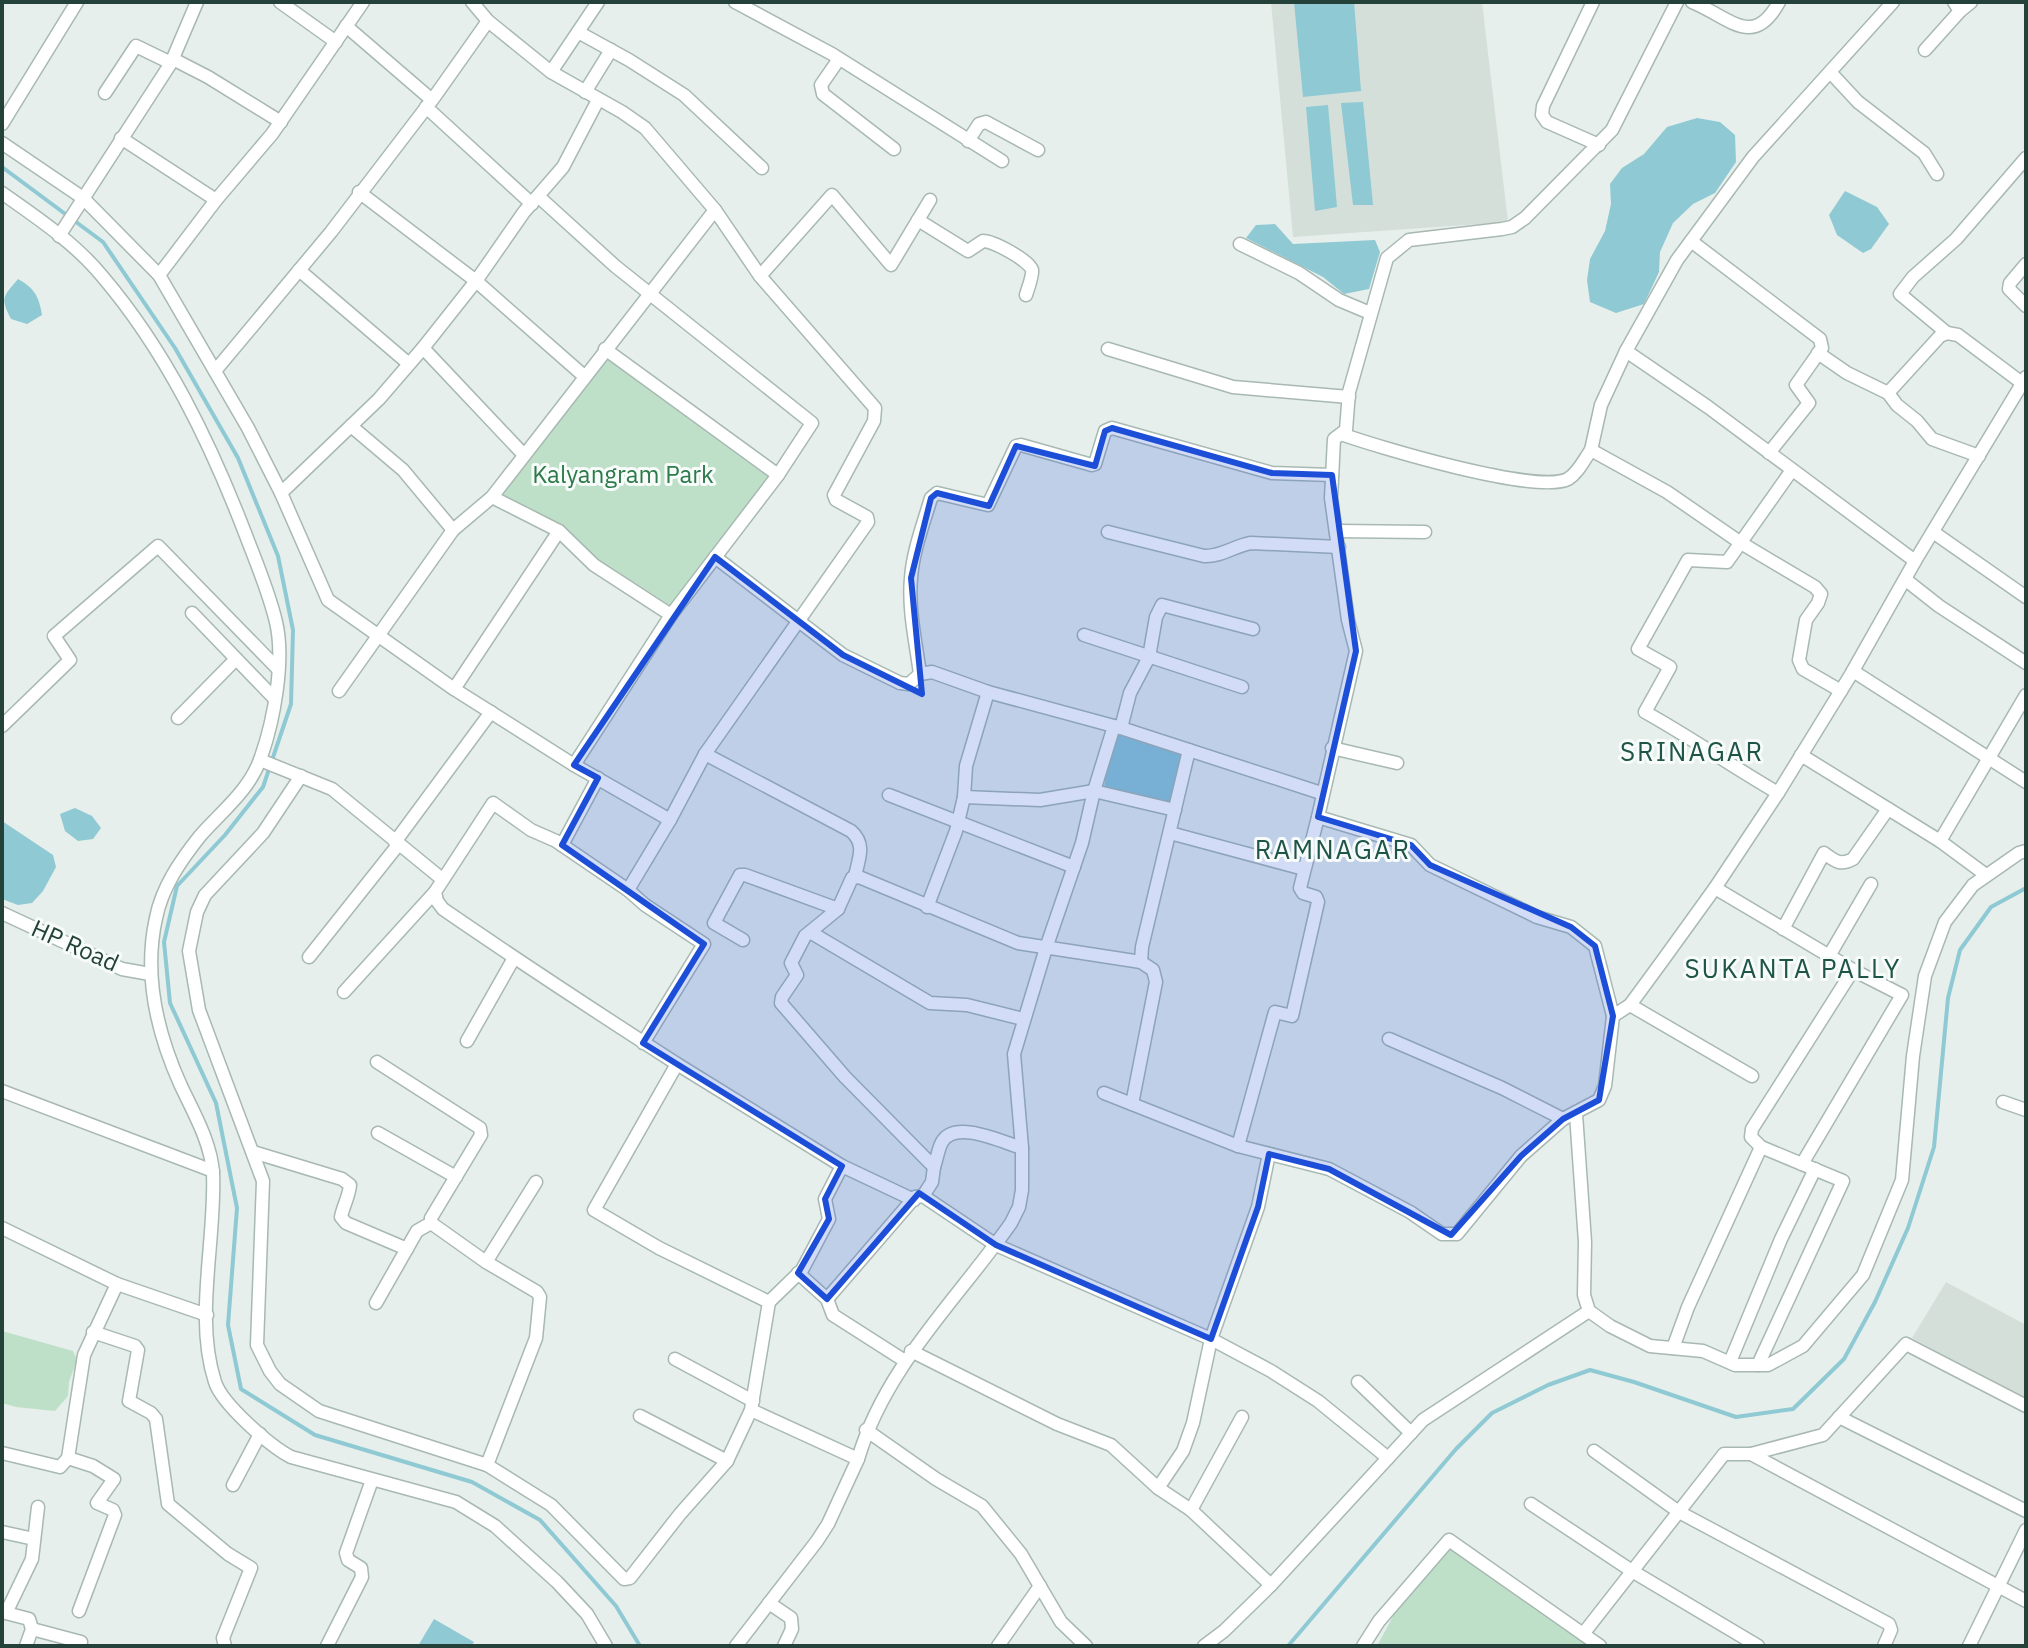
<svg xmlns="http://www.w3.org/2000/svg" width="2028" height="1648" viewBox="0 0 2028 1648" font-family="'IBM Plex Sans',sans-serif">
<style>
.built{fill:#d4dfda}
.green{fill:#bfe0c8}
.water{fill:#8ec9d4}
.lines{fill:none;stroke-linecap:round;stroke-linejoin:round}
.stream{stroke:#8ec9d4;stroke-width:4}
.minor-casing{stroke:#a8b8b2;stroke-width:15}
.minor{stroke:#fff;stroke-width:12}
.marked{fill:#1d4ed8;fill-opacity:0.2;stroke:#1d4ed8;stroke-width:6;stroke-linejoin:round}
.labels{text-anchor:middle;stroke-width:6;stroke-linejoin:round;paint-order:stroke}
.park-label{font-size:24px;fill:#2d7a4b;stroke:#f7fbf9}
.street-label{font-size:24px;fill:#24423a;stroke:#f7fbf9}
.neighbourhood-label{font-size:26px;letter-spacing:2px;fill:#1f5548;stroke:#f7fbf9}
</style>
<rect width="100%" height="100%" fill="#e6efeb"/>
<g class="built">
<polygon points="1271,2 1482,2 1508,222 1293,237"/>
<polygon points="1946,1282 2026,1325 2026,1399 1912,1338"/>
</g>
<g class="green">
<polygon points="611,353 771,478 671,606 498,495 602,354"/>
<polygon points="2,1331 73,1351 77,1360 69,1382 68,1396 55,1411 16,1407 2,1403"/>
<polygon points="1452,1547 1596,1646 1377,1646 1396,1611"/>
</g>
<g class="water">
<polygon points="1294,2 1354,2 1361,91 1303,97"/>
<polygon points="1363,102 1373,205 1353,205 1341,103"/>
<polygon points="1328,105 1337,207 1315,211 1306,107"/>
<polygon points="1697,118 1720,122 1735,135 1736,162 1715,193 1693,204 1673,223 1660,252 1659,272 1644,304 1616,313 1590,302 1587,280 1590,259 1605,231 1611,204 1610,184 1622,168 1644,154 1667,127"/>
<polygon points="1845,191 1877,207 1889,224 1871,249 1863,253 1837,235 1829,215"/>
<polygon points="1275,224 1293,244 1375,240 1380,252 1369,289 1344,294 1323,277 1246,238 1256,225"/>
<path d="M18,279c16,9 21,17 24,36l-15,9 -16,-5c-11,-22 -8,-22 7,-40z"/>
<polygon points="1119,733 1183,752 1173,804 1104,787 1107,766"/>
<polygon points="75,808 92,816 101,828 93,839 78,841 65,831 60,814"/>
<polygon points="2,821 53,855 56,867 43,891 32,903 18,905 2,899"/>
<polygon points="434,1619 474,1642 471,1646 418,1646"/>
</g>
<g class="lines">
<g class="stream">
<polyline points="2,167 103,242 175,348 238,458 278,556 293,630 291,704 263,787 225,835 177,886 164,942 170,1003 216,1103 237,1208 228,1325 241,1389 315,1435 472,1482 540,1520 616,1606 640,1646"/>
<polyline points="1288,1646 1456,1449 1492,1413 1548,1385 1590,1370 1634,1382 1736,1417 1793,1409 1844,1359 1875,1302 1908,1228 1934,1147 1948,998 1960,950 1991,907 2026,888"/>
</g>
<defs>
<g id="minor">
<polyline points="280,2 336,42"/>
<polyline points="472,2 488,21 551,72 622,112 645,128 715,210 760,276 875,408 874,421 834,495 836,500 867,517 868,522 705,754 670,820 628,890"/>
<polyline points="735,2 832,54 1002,161"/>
<polyline points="1593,2 1543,106 1542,115 1547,122 1599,145"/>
<path d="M1692,2c37,15 61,48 87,0"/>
<polyline points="1954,2 1960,11 1971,2"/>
<polyline points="346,26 432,100"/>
<polyline points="578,32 629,60 684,95 762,168"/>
<polyline points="1925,50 1960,11"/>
<polyline points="173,59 208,77 281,122"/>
<polyline points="839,59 821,85 823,94 894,149"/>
<polyline points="551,72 598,2"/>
<polyline points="1831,73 1858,102 1924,153 1937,174"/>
<polyline points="585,92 611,50"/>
<polyline points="105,93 136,46 171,63"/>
<polyline points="426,107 532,204"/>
<polyline points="2,124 77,2"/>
<polyline points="121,138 216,200"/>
<polyline points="968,141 979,124 986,122 1038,150"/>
<polyline points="2,143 83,198 159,275 248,428 281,493 328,600 454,689"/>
<polyline points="359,192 476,281 584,376"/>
<path d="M2,193c34,24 73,50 100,83 64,75 108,166 143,257 11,29 24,59 31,89 9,38 -2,98 -15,135 -11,33 -39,54 -61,79 -19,24 -38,51 -44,82 -13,58 1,115 25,168 13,27 30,57 32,87 3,66 -19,145 2,209 7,22 55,64 76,75l165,45 39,24 62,56 30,32 19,32"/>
<polyline points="539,197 615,266 812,423 778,475 671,615 574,765 454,689 559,531"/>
<path d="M918,220l50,31 15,-10c10,0 46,19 49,29 1,6 -4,18 -6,25"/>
<polyline points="59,236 171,63 197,2"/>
<polyline points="1691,241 1820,339 1822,348 1796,385 1809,403 1769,453"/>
<polyline points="1240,244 1299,273 1339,300 1370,313"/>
<polyline points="2026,264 2010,283 2009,289 2026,306"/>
<polyline points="299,270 409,364"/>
<polyline points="159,275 216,200 272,134 363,2"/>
<polyline points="760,276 832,195 891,265 930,200"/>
<polyline points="1947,333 1900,294 1913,277 1956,239 2026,158"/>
<polyline points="423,348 524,455"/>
<polyline points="605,349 778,475"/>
<polyline points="1108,349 1233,387 1349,397"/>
<polyline points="1626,351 1708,407 1915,561"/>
<polyline points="1818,353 1847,373 1888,393 1940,336 1947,333 1958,335 2026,386"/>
<polyline points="215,371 331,232 435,96 488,21"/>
<polyline points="1888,393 1897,405 1917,421 1932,439 1979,456"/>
<polyline points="351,426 403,470 453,530"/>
<path d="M1341,434c37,13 196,61 227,45 10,-6 16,-19 23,-29"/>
<polyline points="281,493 379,399 423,348 476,281 524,212 563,167 598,100"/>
<polyline points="492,497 559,531 594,565 671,615"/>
<polyline points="1336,531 1425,532"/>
<path d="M1108,532l96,24c17,1 30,-10 47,-13l88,4"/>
<polyline points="1933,532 2026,597"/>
<polyline points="715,557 843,655 900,683 909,684 920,674 932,672 988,692 1121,728 1321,793"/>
<polyline points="1906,580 1939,606 2026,663"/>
<polyline points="192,613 274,698"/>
<polyline points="1084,635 1242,687"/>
<polyline points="1853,671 2026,782"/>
<path d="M920,674c-4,-31 -12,-64 -9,-96 2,-27 12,-53 20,-80l6,-5 51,12 28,-59 5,-1 71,20 3,-1 10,-33 7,-3 160,45 60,2"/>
<polyline points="339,691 453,530 492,497 715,210"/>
<polyline points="1841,691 1803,669 1799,660 1806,620 1818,603 1821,594 1815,587 1741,543 1667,492 1591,450 1601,405 1626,351 1677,260 1753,157 1893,2"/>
<polyline points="178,718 236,659"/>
<polyline points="2,726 70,660 54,636 158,546 277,668"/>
<polyline points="1121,728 1130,693 1149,657 1156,617 1162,605 1253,629"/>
<polyline points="1332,748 1397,763"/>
<path d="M705,754l146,77c15,13 8,27 4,45"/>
<polyline points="1801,755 1940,841 2026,695"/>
<polyline points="260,760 332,789 442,879"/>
<polyline points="574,765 670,820"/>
<polyline points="301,776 263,833 205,895 197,912 189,951 199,1010 263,1181 257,1345 270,1371 280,1384 319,1411 487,1465"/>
<path d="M1778,793c-45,-26 -88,-56 -133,-81l25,-45 -32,-18 50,-89 39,2 65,-92"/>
<polyline points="889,795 1074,867"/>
<polyline points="964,797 1040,800 1094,791 1175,810"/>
<polyline points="1170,833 1304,869"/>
<polyline points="1940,841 1986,875"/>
<polyline points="395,842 491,712"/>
<polyline points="562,845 598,778"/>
<polyline points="927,907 956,831 964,797 966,766 988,692"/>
<polyline points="2,913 122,969 150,974"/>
<path d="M1783,929l41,-76c11,8 16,13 29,6l35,-50"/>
<polyline points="810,932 930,1003 967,1005 1023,1019"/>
<polyline points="743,940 714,923 740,875 745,875 838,909"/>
<polyline points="1829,956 1871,884"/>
<polyline points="309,957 398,845"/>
<polyline points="344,992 435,892"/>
<polyline points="1630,1005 1752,1076"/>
<polyline points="1613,1016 1630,1005 1663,960 1715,888 1778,793 1850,676 1915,561 2026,377"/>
<polyline points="1389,1039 1502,1088 1563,1119"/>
<polyline points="467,1041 514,958"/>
<path d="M377,1062l103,66 1,7 -50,83v5l55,39 51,30 3,5 -4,41 -49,127 64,40 73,74 6,-1 50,-64 47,-53 24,-51 18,-108 -110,-54 -65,-38 83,-146c-79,-51 -157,-102 -234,-155l-6,-8 -2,-9 58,-89 38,27 25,11 72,49 17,15 59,39 -61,99"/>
<polyline points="677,1064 842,1166 825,1199 829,1219 802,1270 769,1302"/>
<polyline points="2,1091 213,1171"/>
<polyline points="1104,1093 1238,1146 1329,1169 1410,1212 1442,1234 1457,1234 1521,1156 1563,1119 1599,1100 1605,1086 1613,1016 1595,946 1571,927 1537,917 1430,865 1411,845 1318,817 1356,651 1348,620 1331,498 1334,439 1346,430 1349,392 1387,258 1409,240 1502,229 1512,227 1525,218 1612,130 1677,2"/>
<polyline points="2003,1102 2026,1110"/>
<polyline points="1132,1104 1156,982 1153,970 1141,962 1142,947 1189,750"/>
<polyline points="1576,1114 1585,1242 1584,1295 1589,1311 1610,1326 1650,1346 1703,1351 1735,1365 1768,1365 1803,1346 1863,1275 1902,1180 1913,1056 1925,976 1945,922 1973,885 2019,853 2026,851"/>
<polyline points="378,1133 456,1177"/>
<polyline points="1238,1146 1275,1012 1292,1016 1318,902 1316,897 1303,893 1300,888 1318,817"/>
<path d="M253,1152l89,27 8,6c-1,12 -7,21 -9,32l5,6 61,26"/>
<polyline points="1802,1164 1902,995 1853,970"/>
<polyline points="842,1166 914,1200"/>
<path d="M934,1167c3,-8 4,-18 8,-25 13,-23 60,0 80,6"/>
<polyline points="923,1196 932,1182 934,1167 845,1077 781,1003 782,997 797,975 791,963 805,936 838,909 852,878 859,877 1018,943 1141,962"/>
<polyline points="2,1228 117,1284 207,1315"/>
<polyline points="486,1262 536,1182"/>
<polyline points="798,1273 827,1299 833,1315 905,1361"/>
<polyline points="827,1299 915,1197 923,1196 996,1245 1211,1339 1271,1371 1318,1401 1388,1458"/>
<polyline points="376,1303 417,1231 431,1223"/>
<polyline points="93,1332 135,1346 138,1350 129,1401 151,1413 156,1419 168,1504 228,1554 251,1568 223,1638 225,1646"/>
<polyline points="1673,1348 1688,1307 1761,1147 1751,1137 1752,1129 1853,970 1715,888"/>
<polyline points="911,1351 1057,1424 1111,1445 1158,1488 1191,1510 1271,1585"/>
<polyline points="675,1359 753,1401"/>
<polyline points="1730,1362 1781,1239 1815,1169"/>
<polyline points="1758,1365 1843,1181 1761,1147"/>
<polyline points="1358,1382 1411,1433"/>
<path d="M751,1410l107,49c27,-92 99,-159 153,-236l8,-16 3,-17v-42l-8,-94 32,-106 36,-105 12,-52 20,-65"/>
<polyline points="640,1416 727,1461"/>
<polyline points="1839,1417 2026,1511"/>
<polyline points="866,1430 936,1479 982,1506 1021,1554 1061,1622 1086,1646"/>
<polyline points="1594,1451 1679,1512 1889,1624 1891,1630 1884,1646"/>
<polyline points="2,1453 60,1467 68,1458 84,1355 117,1284"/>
<polyline points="1751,1454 2026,1601"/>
<polyline points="68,1458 93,1466 114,1479 97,1503 113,1510 115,1515 79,1611"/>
<polyline points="233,1485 260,1434"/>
<polyline points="1158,1488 1183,1451 1193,1423 1211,1339 1258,1207 1269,1154"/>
<polyline points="1531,1504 1632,1571 1758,1646"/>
<polyline points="1191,1510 1242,1417"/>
<polyline points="2,1532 34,1539"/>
<polyline points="769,1603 791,1618 792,1629 784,1646"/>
<polyline points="2,1612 29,1619 32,1629 26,1646"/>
<polyline points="6,1613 32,1559 38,1507"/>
<polyline points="32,1629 81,1642"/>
<polyline points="1583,1634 1724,1454 1751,1454 1823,1435 1906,1344 2026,1406"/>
<polyline points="327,1646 362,1577 361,1568 348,1560 346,1553 372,1480"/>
<polyline points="736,1646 817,1541 828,1524 858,1459"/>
<polyline points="998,1646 1040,1586"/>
<polyline points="1204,1646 1224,1631 1271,1585 1423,1420 1589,1311"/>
<polyline points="1363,1646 1379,1621 1449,1540 1600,1646"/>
<polyline points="1969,1646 2026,1530"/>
</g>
</defs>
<use href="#minor" class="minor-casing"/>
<use href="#minor" class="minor"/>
</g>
<path class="marked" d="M1112,428l160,45 60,2 24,176 -38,166 93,28 19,20 141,62 24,19 18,70 -14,84 -36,19 -42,37 -70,79 -122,-66 -60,-15 -11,53 -47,132 -215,-94 -77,-52 -92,106 -29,-26 31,-54 -4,-20 17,-33 -199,-123 61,-99 -142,-99 36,-67 -24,-13 141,-208 128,98 79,39 -11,-116 20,-80 6,-5 52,13 27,-60 79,20 10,-35z"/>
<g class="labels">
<g class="park-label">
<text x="623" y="483">Kalyangram Park</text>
</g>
<g class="street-label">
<text transform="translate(75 946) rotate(24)" y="8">HP Road</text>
</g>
<g class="neighbourhood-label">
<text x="1692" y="761">SRINAGAR</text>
<text x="1333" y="859">RAMNAGAR</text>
<text x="1793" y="978">SUKANTA PALLY</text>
</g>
</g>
<rect width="2028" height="1648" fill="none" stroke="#24423a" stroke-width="8"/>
</svg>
